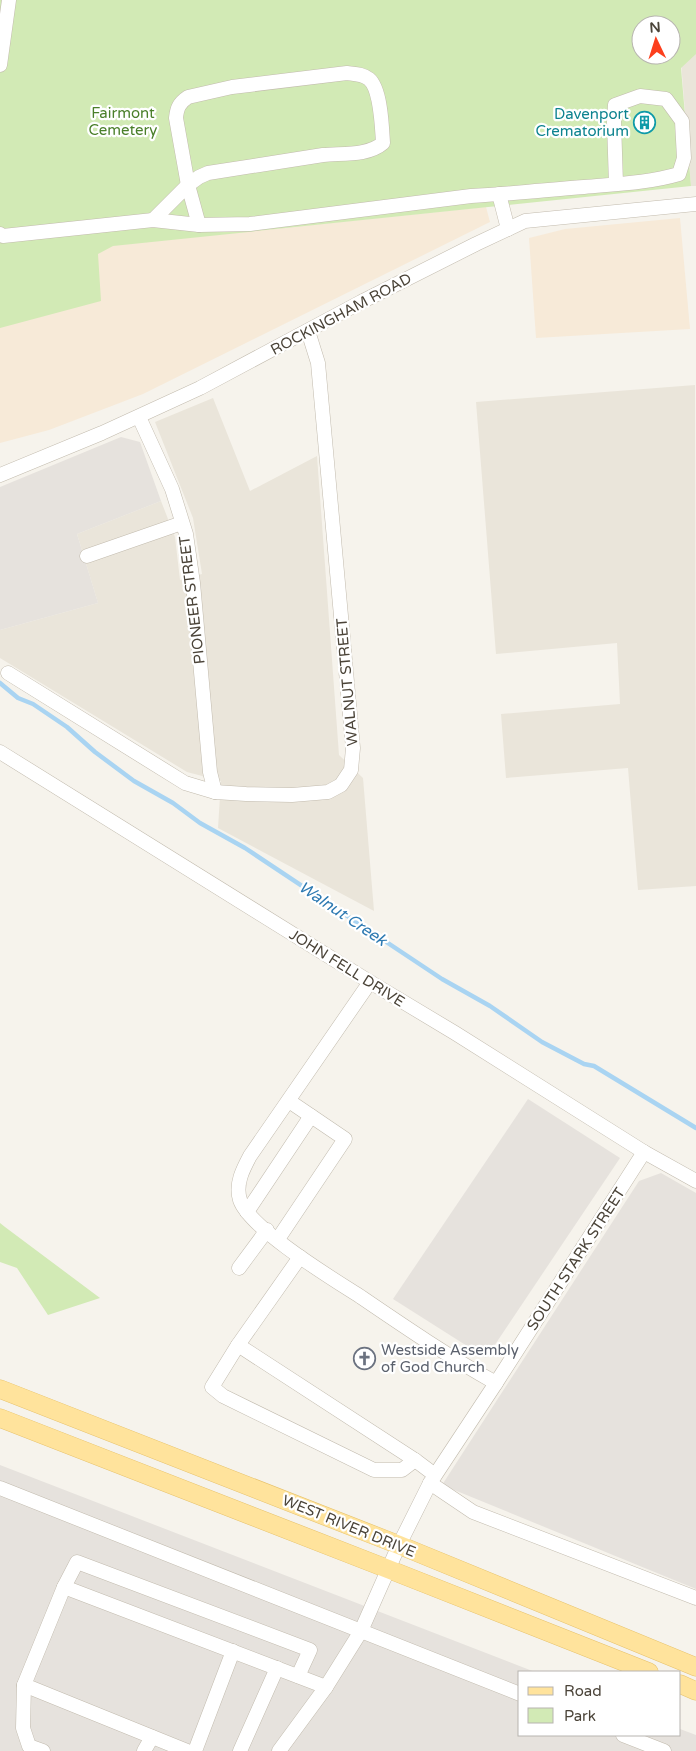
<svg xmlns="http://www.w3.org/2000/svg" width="696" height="1751" viewBox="0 0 696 1751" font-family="'Varela Round',sans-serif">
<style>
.residential{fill:#eae5da}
.commercial{fill:#f7ead8}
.industrial{fill:#e6e2dd}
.green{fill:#d2eab5;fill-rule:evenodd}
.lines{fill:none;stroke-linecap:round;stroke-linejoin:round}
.stream{stroke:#a9d4f2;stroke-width:4.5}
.minor-casing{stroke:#c2bbae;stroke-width:15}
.major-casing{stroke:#e6c16a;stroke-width:19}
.minor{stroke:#fff;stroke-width:14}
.major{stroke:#ffe39c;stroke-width:18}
.labels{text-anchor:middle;stroke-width:4.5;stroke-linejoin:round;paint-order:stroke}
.park-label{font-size:15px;fill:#4a7f2a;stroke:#fff}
.culture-label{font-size:15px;fill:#0d838f;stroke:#fff;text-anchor:end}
.street-label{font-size:15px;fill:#4b4439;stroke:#fff}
.worship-label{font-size:15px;fill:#5b616d;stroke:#fff;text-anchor:start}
.water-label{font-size:16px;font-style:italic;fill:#2e7ab2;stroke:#fff}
</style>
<rect width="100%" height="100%" fill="#f6f3ec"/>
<g class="residential">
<polygon points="676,0 696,0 696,186 691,186"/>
<polygon points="695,385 696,886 638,890 628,768 506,778 501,714 620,704 617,643 496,654 476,402"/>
<polygon points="213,398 250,491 317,456 339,755 363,778 374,911 218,828 221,781 187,772 0,658 0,630 98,603 77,534 161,501 175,537 180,580 202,574 193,518 155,422"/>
</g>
<g class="commercial">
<polygon points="486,207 490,222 143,394 49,430 0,443 0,257"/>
<polygon points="680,218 690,329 536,338 529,238 565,229"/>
</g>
<g class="industrial">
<polygon points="121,437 140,442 161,501 77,534 98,603 0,630 0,487"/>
<polygon points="528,1099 620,1158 486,1358 393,1299"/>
<polygon points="661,1173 696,1193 696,1589 442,1485 639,1181"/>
<polygon points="0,1465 535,1672 520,1672 520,1735 680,1735 680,1729 696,1735 696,1751 0,1751"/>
</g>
<g class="green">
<path d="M0,0h696v54l-15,14 10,118 -578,60 -15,8 3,47 -101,27zM641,25h30v30h-30z"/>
<polygon points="0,1223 5,1227 100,1298 48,1315 17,1268 0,1262"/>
</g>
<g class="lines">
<polyline class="stream" points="0,683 18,698 33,704 67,727 95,752 134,781 173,803 200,823 245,848 442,979 490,1006 542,1042 584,1064 594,1066 696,1128"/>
<defs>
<g id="minor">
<polyline points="0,65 9,0"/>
<path d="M347,73c8,1 16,1 22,6 12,10 13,49 14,64 -15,13 -41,10 -60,12 -38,6 -76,12 -115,18l-9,4 -11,8 -12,-67c1,-10 3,-15 12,-21l44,-10z"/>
<polyline points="499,194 508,229"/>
<polyline points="153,220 188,185 199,225"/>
<path d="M0,234l3,2 150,-16 46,5 51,-1 221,-28c38,-2 75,-6 113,-9 32,-3 64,-4 95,-13l5,-16 -2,-37 -16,-22 -26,-3 -25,9 -1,17 2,62"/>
<polyline points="139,417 172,489 186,534 193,583 210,772 215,792"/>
<polyline points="0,475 102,433 200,388 361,302 476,244 525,221 696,204"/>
<polyline points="87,556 182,523"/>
<polyline points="8,673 185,783 215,792 246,794 292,795 328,792 341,785 351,770 353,748 318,363 308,331"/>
<polyline points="0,752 370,982 455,1033 644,1152 696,1181"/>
<path d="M370,982l-120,174c-7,13 -15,28 -10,44 10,29 93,79 121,97 44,30 88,60 135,86"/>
<polyline points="247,1212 311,1116"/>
<polyline points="278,1239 345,1139 289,1101"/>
<polyline points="300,1257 238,1345 212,1387 223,1396 374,1470 402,1470 415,1460"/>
<polyline points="239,1268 267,1230"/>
<polyline points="238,1345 415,1460 435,1475"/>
<polyline points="430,1483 473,1512 696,1598"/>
<polyline points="0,1488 520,1694"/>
<polyline points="64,1587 77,1562 310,1650 298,1676"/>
<polyline points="24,1685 23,1728 29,1746 43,1751"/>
<polyline points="623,1735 664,1751"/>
<polyline points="144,1751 152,1737"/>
<polyline points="187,1751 24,1685 64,1587 326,1687"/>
<polyline points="195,1751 233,1651"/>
<polyline points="240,1751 277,1668"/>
<polyline points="279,1751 326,1687 361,1631 399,1545 430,1483 496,1383 644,1152"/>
</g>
<g id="major">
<polyline points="0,1389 399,1545 696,1667"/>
<polyline points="0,1418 388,1569 649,1672"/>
<polyline points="680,1684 696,1691"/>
</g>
</defs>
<use href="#minor" class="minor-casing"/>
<use href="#major" class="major-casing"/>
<use href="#minor" class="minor"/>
<use href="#major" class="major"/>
</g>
<defs>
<symbol id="building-ring" viewBox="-11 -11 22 22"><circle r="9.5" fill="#fff" stroke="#0f9aa8" stroke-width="1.5"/><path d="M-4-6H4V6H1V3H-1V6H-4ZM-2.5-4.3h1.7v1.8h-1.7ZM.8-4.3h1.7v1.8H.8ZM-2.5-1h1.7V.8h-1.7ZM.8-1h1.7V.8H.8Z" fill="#0f9aa8"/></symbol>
<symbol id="church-ring" viewBox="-11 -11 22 22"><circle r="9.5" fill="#fff" stroke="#6b7280" stroke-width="1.5"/><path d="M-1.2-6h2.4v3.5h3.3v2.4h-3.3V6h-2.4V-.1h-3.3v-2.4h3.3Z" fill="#6b7280"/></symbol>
</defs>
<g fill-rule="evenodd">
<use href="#building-ring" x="632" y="110" width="25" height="25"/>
<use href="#church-ring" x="352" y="1346" width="25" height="25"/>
</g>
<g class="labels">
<g class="park-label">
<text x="123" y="118">Fairmont<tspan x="123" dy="17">Cemetery</tspan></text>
</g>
<g class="culture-label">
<text x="629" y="119">Davenport<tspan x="629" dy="17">Crematorium</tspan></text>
</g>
<g class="street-label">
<text transform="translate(341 314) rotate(-28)" y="5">ROCKINGHAM ROAD</text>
<text transform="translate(192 600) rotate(-97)" y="5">PIONEER STREET</text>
<text transform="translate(347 682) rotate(-95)" y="5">WALNUT STREET</text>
<text transform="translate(347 968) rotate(32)" y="5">JOHN FELL DRIVE</text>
<text transform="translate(576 1259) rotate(-57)" y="5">SOUTH STARK STREET</text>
<text transform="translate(349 1526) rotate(22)" y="5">WEST RIVER DRIVE</text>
</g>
<g class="worship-label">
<text x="381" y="1355">Westside Assembly<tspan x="381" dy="17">of God Church</tspan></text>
</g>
<g class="water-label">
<text transform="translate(343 913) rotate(34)" y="6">Walnut Creek</text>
</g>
</g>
<rect x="518" y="1671" width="162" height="65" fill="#ffffff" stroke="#b7b4b0"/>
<rect x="528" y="1687" width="25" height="8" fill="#ffe39c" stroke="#b7b4b0"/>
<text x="564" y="1696" font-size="15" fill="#4b4439">Road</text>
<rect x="528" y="1708" width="25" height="15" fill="#d2eab5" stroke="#b7b4b0"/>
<text x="564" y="1721" font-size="15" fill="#4b4439">Park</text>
<g transform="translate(656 40) rotate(356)"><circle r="24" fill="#ffffff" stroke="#b7b4b0"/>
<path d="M0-4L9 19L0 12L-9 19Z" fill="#fc3f1d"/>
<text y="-8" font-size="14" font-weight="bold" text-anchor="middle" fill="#4b4439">N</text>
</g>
</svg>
